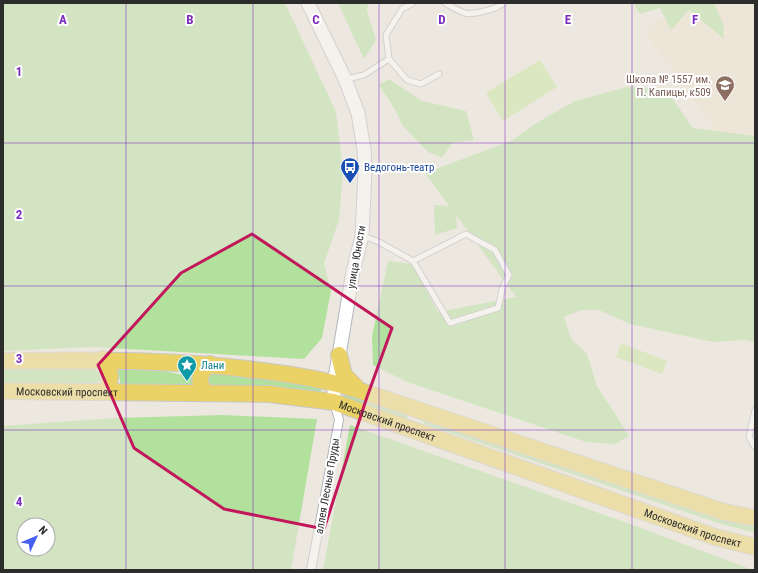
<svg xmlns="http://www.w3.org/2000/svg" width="758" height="573" viewBox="0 0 758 573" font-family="'Roboto Condensed',sans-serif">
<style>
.education{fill:#ede5d0}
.green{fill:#b2e19e;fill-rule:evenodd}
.pitch{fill:#c3e79b}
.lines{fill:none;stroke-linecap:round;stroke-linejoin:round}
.service-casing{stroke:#b2b5bf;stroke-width:7}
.pedestrian-casing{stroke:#b2b5bf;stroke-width:10}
.tertiary-casing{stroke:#b2b5bf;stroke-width:15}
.primary-casing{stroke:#c8c8c8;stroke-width:18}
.service{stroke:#fff;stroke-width:5}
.pedestrian{stroke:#fff;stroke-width:8}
.tertiary{stroke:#fff;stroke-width:13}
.primary{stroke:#ebd266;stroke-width:16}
.marked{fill:none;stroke:#c2185b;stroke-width:3;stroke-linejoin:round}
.grid{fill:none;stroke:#7b2cbf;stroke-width:1;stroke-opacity:0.55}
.labels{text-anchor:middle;stroke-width:4;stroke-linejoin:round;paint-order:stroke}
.education-label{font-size:11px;fill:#785e54;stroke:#fff;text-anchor:end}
.transit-label{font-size:11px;fill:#164399;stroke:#fff;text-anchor:start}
.street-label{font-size:11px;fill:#2c2c2c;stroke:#fff}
.culture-label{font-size:11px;fill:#0d838f;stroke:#fff;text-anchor:start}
.grid-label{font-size:13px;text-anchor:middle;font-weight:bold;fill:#7b2cbf;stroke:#fff;stroke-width:4;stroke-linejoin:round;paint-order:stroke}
</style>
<rect width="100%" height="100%" fill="#ede8df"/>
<polygon class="education" points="680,3 755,3 755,171 748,176 645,33"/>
<g class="green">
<polygon points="3,3 285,3 336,112 343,170 339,220 324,263 331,291 322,338 304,359 92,347 3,351"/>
<polygon points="338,3 368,3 367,11 376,40 364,59"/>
<polygon points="633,3 714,3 723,23 724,39 689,10 671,30 660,8 640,14"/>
<polygon points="389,79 422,101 466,111 474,140 452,143 442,158 428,152 403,126 393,106 379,85"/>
<polygon points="627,87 665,88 693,128 755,136 755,342 745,340 713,342 630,324 599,310 581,310 564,317 571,339 587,354 597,386 629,436 615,444 586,442 407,382 373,365 372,336 388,261 412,264 438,312 516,297 456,215 457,228 435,235 434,205 449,206 425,173 511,141 533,125 575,101"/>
<polygon points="91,367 100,373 100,381 92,385 3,384 3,369"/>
<polygon points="118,369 164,371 193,377 192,388 121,387"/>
<polygon points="212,374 268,378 318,386 321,389 321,393 212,388 208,383 209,379"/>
<polygon points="345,394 409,413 407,419 347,401 343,397"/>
<path d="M223,415l94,4 -26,151h-288v-144l111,-8zM24,525h24v24h-24z"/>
<polygon points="423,420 755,525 755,533 718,523 424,424"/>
<polygon points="350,425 619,520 753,570 323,570"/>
</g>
<g class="pitch">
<polygon points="540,60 557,87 503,121 486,93"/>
<polygon points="621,343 667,361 662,374 616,357"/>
</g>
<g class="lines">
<defs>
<g id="service">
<polyline points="413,3 402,9 386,35 389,59 407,80 421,84 439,74"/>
<path d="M445,3c6,3 13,8 20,10 9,2 32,-4 39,-10"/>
<polyline points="346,79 364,75 389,59"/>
<polyline points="363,236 379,242 413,261 466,234 495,250 509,275 502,289 498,308 450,323 413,261"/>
<polyline points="755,410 749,437 755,447"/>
</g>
<polyline id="pedestrian" points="311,570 339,420 334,402"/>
<polyline id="tertiary" points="308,3 345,79 358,113 364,149 365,171 362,236 353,271 339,355 334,383 334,402"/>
<g id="primary">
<polyline points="339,355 344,375 357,388"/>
<path d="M103,359c9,10 9,21 2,32"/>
<path d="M3,361c84,-1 168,-2 251,9 36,4 70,9 104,20l366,122 31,6"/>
<path id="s1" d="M3,391l266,3 65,8 381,135 40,10"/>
<path d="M205,393c-8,-13 -6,-20 5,-29"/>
</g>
</defs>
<use href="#service" class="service-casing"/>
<use href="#pedestrian" class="pedestrian-casing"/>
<use href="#tertiary" class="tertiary-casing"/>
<use href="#primary" class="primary-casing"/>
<use href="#service" class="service"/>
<use href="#pedestrian" class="pedestrian"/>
<use href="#tertiary" class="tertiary"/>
<use href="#primary" class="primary"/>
</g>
<path d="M0 0H758V573H0ZM252,234l140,94 -25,69 -43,132 -100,-20 -90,-61 -36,-83 83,-92z" fill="#ede8df" fill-opacity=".55" fill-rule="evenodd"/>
<path class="marked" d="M252,234l140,94 -25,69 -43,132 -100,-20 -90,-61 -36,-83 83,-92z"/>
<path class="grid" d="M126,3v567M253,3v567M379,3v567M505,3v567M632,3v567M3,143h752M3,286h752M3,430h752"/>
<defs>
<symbol id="school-pin" viewBox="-11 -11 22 30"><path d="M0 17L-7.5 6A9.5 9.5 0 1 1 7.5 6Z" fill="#8d6e63" stroke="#fff"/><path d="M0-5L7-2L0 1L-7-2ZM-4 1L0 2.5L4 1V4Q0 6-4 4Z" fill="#fff"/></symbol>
<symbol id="bus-pin" viewBox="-11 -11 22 30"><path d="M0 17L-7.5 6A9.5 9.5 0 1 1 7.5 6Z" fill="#1a4fb4" stroke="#fff"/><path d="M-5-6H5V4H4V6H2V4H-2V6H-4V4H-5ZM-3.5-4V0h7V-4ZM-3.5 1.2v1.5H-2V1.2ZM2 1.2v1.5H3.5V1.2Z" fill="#fff"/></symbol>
<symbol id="sight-pin" viewBox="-11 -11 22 30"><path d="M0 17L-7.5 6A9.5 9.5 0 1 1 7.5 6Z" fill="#0f9aa8" stroke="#fff"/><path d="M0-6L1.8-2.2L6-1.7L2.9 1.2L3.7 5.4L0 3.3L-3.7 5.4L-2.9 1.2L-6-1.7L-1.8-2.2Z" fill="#fff"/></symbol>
</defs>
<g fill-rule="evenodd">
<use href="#school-pin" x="714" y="74" width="22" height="30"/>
<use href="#bus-pin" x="339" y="156" width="22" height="30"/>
<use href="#sight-pin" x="176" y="354" width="22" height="30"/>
</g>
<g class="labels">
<g class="education-label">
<text x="711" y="83">Школа № 1557 им.<tspan x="711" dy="13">П. Капицы, к509</tspan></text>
</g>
<g class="transit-label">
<text x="364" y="171">Ведогонь-театр</text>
</g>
<g class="street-label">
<text transform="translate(356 257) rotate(-80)" y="4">улица Юности</text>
<text dy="4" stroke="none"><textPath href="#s1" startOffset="64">Московский проспект</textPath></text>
<text dy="4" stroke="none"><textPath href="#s1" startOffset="388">Московский проспект</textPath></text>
<text transform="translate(327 486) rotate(-80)" y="4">аллея Лесные Пруды</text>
<text dy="4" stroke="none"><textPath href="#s1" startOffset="712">Московский проспект</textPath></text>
</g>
<g class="culture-label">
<text x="201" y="369">Лани</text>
</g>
</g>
<g class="grid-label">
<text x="63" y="24">A</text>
<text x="190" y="24">B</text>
<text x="316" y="24">C</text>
<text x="442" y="24">D</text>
<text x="568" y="24">E</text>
<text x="695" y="24">F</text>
<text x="19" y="76">1</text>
<text x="19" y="219">2</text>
<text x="19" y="363">3</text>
<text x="19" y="506">4</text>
</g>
<rect width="758" height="573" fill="none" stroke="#2c2c2c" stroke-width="8"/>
<g transform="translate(36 537) rotate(46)"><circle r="19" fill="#ffffff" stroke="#ababab"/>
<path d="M0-3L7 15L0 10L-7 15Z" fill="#475ff2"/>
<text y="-6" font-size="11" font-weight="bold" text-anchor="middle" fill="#2c2c2c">N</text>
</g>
</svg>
